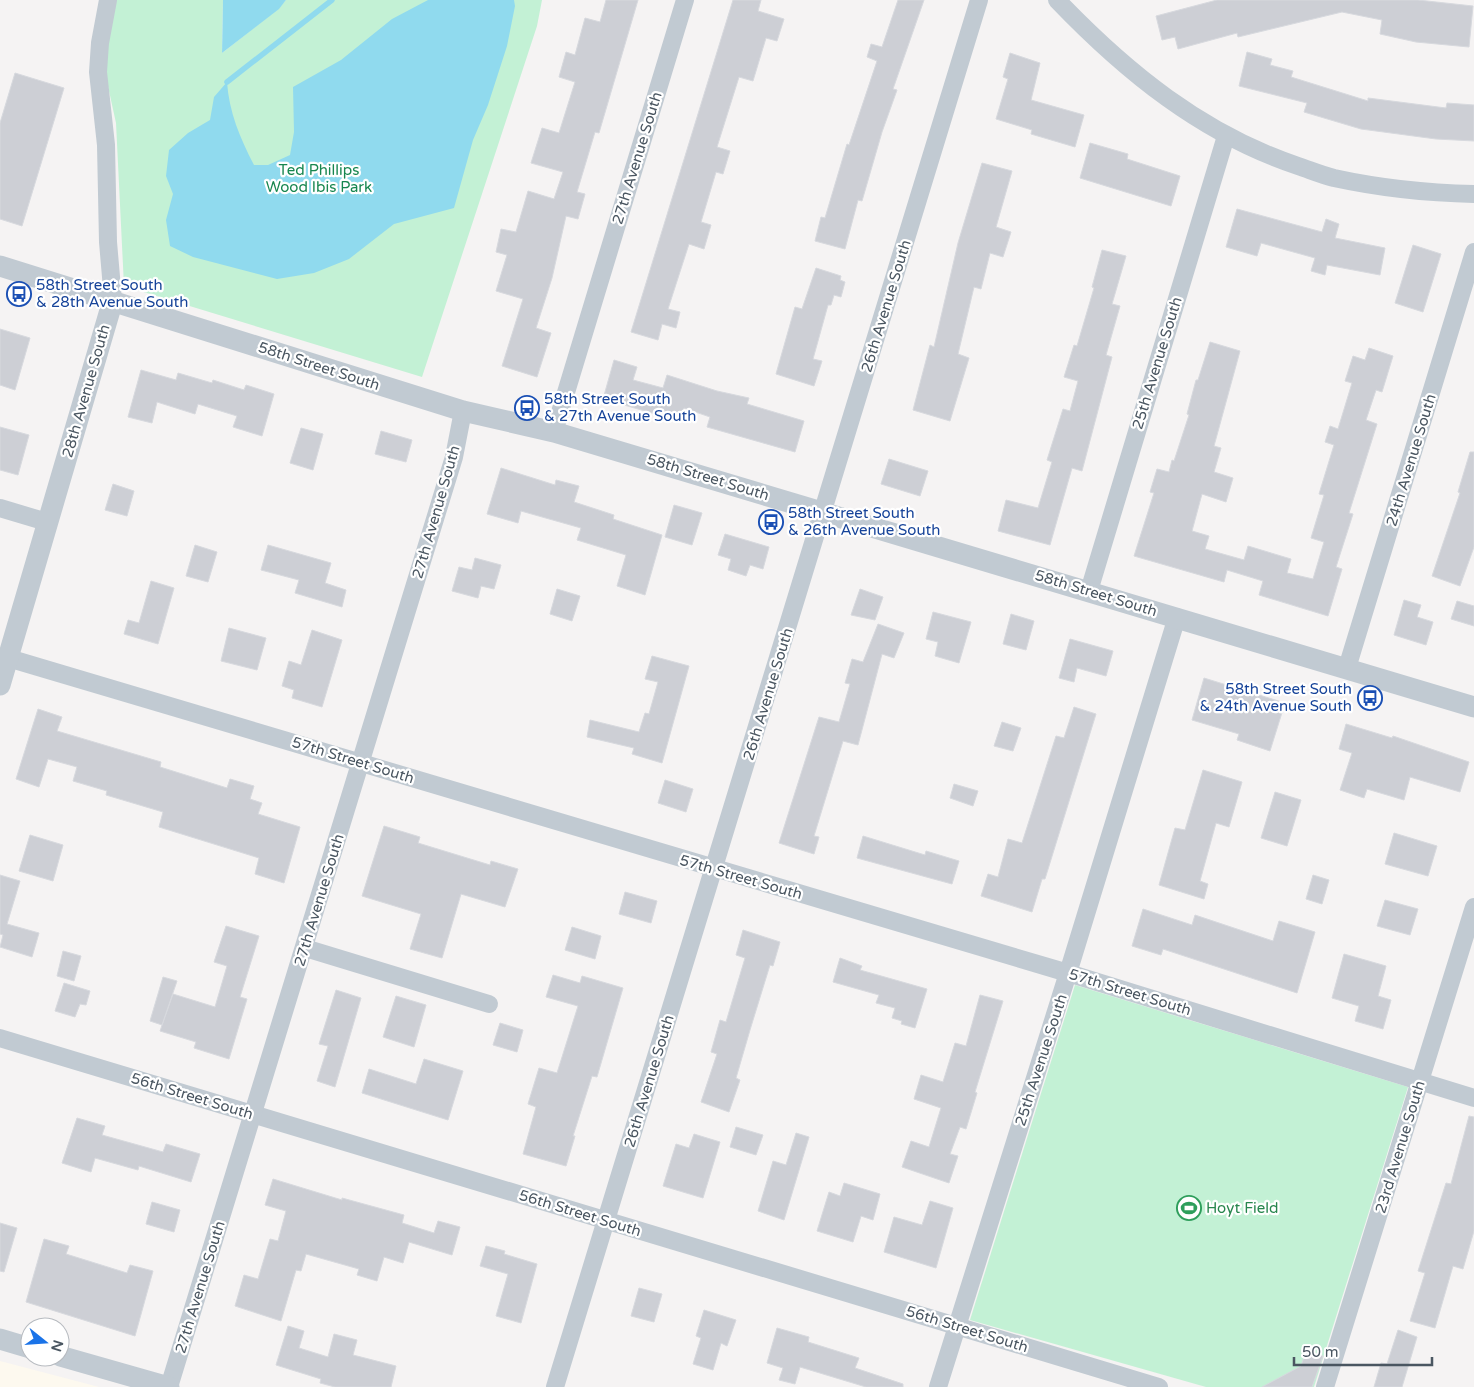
<svg xmlns="http://www.w3.org/2000/svg" width="1474" height="1387" viewBox="0 0 1474 1387" font-family="'Varela Round',sans-serif">
<style>
.commercial{fill:#fdf9ef}
.green{fill:#c3f1d5}
.water{fill:#90daee}
.lines{fill:none;stroke-linecap:round;stroke-linejoin:round}
.stream{stroke:#90daee;stroke-width:5.5}
.building{fill:#cdcfd5;stroke:#d7d9de}
.minor{stroke:#c1cad2;stroke-width:18}
.tertiary{stroke:#c1cad2;stroke-width:21}
.labels{text-anchor:middle;stroke-width:4.5;stroke-linejoin:round;paint-order:stroke}
.street-label{font-size:15px;fill:#4a5661;stroke:#fff}
.park-label{font-size:15px;fill:#17864f;stroke:#fff}
.transit-label{font-size:15px;fill:#164399;stroke:#fff;text-anchor:start}
.leisure-label{font-size:15px;fill:#27864d;stroke:#fff;text-anchor:start}
</style>
<rect width="100%" height="100%" fill="#f5f3f3"/>
<polygon class="commercial" points="0,1361 99,1387 0,1387"/>
<g class="green">
<polygon points="114,0 223,0 222,53 278,9 286,0 542,0 537,26 422,377 124,286 116,123 104,68"/>
<polygon points="1075,985 1408,1087 1314,1387 1206,1387 970,1320"/>
</g>
<g class="water">
<polygon points="223,0 286,0 279,9 222,53"/>
<path d="M428,0h86l1,6 -8,40 -19,59 -15,35 -19,68 -60,16 -45,35 -35,14 -37,6 -84,-22 -23,-11 -4,-26 7,-26 -7,-18 3,-26 19,-17 22,-13 4,-23 13,-15c2,30 13,56 27,83h14l22,-10 4,-23 -1,-45 48,-27 51,-41z"/>
</g>
<g class="lines">
<polyline class="stream" points="227,82 332,0"/>
</g>
<g class="building">
<polygon points="606,0 638,0 599,133 595,132 577,192 585,194 578,219 566,216 552,278 536,328 551,333 537,377 502,366 523,299 496,291 507,255 496,252 501,229 516,232 528,191 554,199 563,172 531,163 542,128 559,133 575,82 559,77 566,52 575,55 585,18 600,22"/>
<polygon points="733,0 761,0 758,11 784,19 777,41 766,38 753,81 739,77 717,147 730,151 723,174 716,172 701,222 711,225 704,249 689,244 668,309 680,312 676,328 662,324 658,340 631,332"/>
<polygon points="898,0 924,0 893,89 897,90 882,132 862,201 858,200 845,249 815,241 821,217 825,218 847,144 849,145 877,61 867,57 871,44 882,47"/>
<polygon points="1217,0 1418,0 1473,6 1469,47 1416,42 1380,34 1382,20 1342,12 1238,37 1237,33 1178,49 1175,37 1162,40 1156,16"/>
<polygon points="1247,52 1272,59 1270,65 1293,71 1291,77 1368,101 1368,98 1446,108 1447,103 1474,105 1474,141 1436,139 1361,129 1304,112 1307,103 1239,86"/>
<polygon points="1010,53 1040,63 1031,100 1084,115 1075,147 1031,134 1032,130 996,119 1008,79 1003,77"/>
<polygon points="15,73 64,88 22,226 0,219 0,123"/>
<polygon points="1090,143 1128,154 1127,159 1180,176 1171,206 1080,178"/>
<polygon points="982,163 1012,171 996,227 1011,232 1003,257 990,253 981,289 974,287 958,354 969,358 950,421 913,410 930,345 934,347 958,243"/>
<polygon points="1237,209 1322,232 1326,219 1339,224 1335,238 1385,248 1380,275 1327,265 1325,275 1311,271 1315,258 1261,243 1257,256 1226,247"/>
<polygon points="1413,245 1441,254 1423,312 1395,303"/>
<polygon points="1102,250 1126,256 1112,304 1120,306 1106,355 1112,357 1082,471 1072,468 1050,545 998,531 1006,500 1038,508 1052,462 1047,460 1063,409 1070,411 1078,381 1064,377 1074,345 1077,346 1094,288 1092,287"/>
<polygon points="816,268 841,276 840,280 845,282 841,297 834,295 831,305 828,305 813,359 822,361 814,386 776,374 795,307 802,309"/>
<polygon points="0,329 30,338 15,390 0,385"/>
<polygon points="1210,342 1240,351 1214,446 1221,448 1214,472 1233,478 1226,502 1202,494 1192,531 1209,536 1205,549 1244,560 1248,546 1291,559 1287,573 1313,579 1324,542 1311,538 1324,495 1319,494 1334,445 1325,442 1330,426 1338,429 1352,383 1345,381 1353,356 1365,360 1369,348 1393,356 1382,392 1376,390 1366,420 1377,424 1349,513 1353,514 1336,567 1342,569 1328,616 1259,595 1263,581 1227,570 1224,582 1134,556 1154,493 1150,492 1157,469 1169,472 1172,460 1174,461 1189,415 1187,414 1196,380 1198,380"/>
<polygon points="614,360 637,367 633,380 663,388 667,375 717,391 749,398 747,404 804,421 795,452 707,427 710,417 684,408 680,421 603,399"/>
<polygon points="141,370 176,380 178,373 212,383 213,380 244,390 246,385 274,394 262,436 233,427 237,416 198,404 195,414 157,402 152,423 128,417"/>
<polygon points="0,427 29,435 18,475 0,470"/>
<polygon points="301,428 323,434 313,470 290,463"/>
<polygon points="381,431 412,440 406,462 375,454"/>
<polygon points="1470,452 1474,452 1474,547 1460,586 1432,576 1460,493 1458,492"/>
<polygon points="889,459 928,471 920,496 881,484"/>
<polygon points="501,468 555,485 556,480 579,486 574,502 614,515 613,519 662,535 645,595 617,586 626,555 577,540 581,528 521,511 518,523 487,514"/>
<polygon points="113,484 134,491 127,516 105,510"/>
<polygon points="674,505 702,513 692,545 665,537"/>
<polygon points="725,534 769,547 763,569 750,565 746,576 728,570 731,559 718,555"/>
<polygon points="195,545 217,552 208,582 186,576"/>
<polygon points="268,545 331,563 325,583 346,590 342,607 295,593 299,580 261,570"/>
<polygon points="475,558 501,565 494,589 481,586 478,598 452,591 459,567 472,570"/>
<polygon points="151,581 174,588 158,644 124,634 128,620 139,623"/>
<polygon points="557,589 580,596 572,621 550,614"/>
<polygon points="860,589 883,597 875,620 851,615"/>
<polygon points="1404,600 1421,605 1417,617 1433,622 1426,645 1394,635"/>
<polygon points="1457,601 1474,606 1474,626 1451,619"/>
<polygon points="933,612 971,622 959,663 935,656 938,642 926,639"/>
<polygon points="1011,614 1034,621 1026,650 1003,644"/>
<polygon points="878,624 904,633 894,658 882,654 858,745 843,741 814,836 819,837 814,854 779,843 819,717 839,722 850,684 845,683 852,659 863,662"/>
<polygon points="229,628 266,638 257,670 221,661"/>
<polygon points="312,630 342,640 322,707 292,698 294,690 282,686 289,661 301,665"/>
<polygon points="1070,639 1113,651 1106,676 1077,668 1074,682 1059,678"/>
<polygon points="652,656 689,666 662,763 632,754 634,748 587,737 590,720 639,732 645,713 649,714 658,682 645,679"/>
<polygon points="1204,678 1285,703 1270,751 1237,740 1239,734 1192,720"/>
<polygon points="1074,707 1096,714 1045,879 1042,879 1032,912 981,896 988,874 998,877 1008,839 1022,843 1056,736 1064,738"/>
<polygon points="38,709 62,717 57,731 161,762 160,767 227,788 230,779 254,786 250,799 262,803 258,814 300,827 284,883 255,874 259,858 159,827 163,812 106,795 107,791 73,781 77,767 48,759 39,787 16,779"/>
<polygon points="1002,722 1021,728 1013,751 994,746"/>
<polygon points="1346,724 1392,738 1393,736 1469,762 1460,792 1410,777 1404,800 1367,789 1364,798 1340,790 1352,753 1339,749"/>
<polygon points="1203,770 1242,782 1229,827 1216,823 1200,881 1208,884 1204,899 1159,885 1175,828 1185,830"/>
<polygon points="665,780 693,789 686,812 658,803"/>
<polygon points="954,784 978,791 973,806 950,798"/>
<polygon points="1275,792 1301,800 1287,846 1261,838"/>
<polygon points="384,826 420,837 418,843 490,865 491,861 518,869 505,907 461,894 442,958 410,949 421,914 362,896"/>
<polygon points="1394,833 1437,846 1428,876 1385,864"/>
<polygon points="30,835 63,845 53,881 19,871"/>
<polygon points="863,836 925,855 926,851 959,861 952,884 857,858"/>
<polygon points="0,875 20,881 7,924 39,933 32,957 0,947 3,935 0,934"/>
<polygon points="1313,875 1329,880 1322,904 1306,899"/>
<polygon points="625,892 657,901 651,923 619,914"/>
<polygon points="1385,900 1418,909 1410,935 1377,926"/>
<polygon points="1143,909 1192,925 1195,915 1273,941 1279,921 1315,932 1297,993 1163,949 1161,955 1132,946"/>
<polygon points="226,926 259,936 240,997 247,999 229,1059 194,1048 196,1042 160,1031 173,994 215,1007 227,966 214,962"/>
<polygon points="572,927 601,936 595,959 565,950"/>
<polygon points="743,930 780,942 773,966 770,965 750,1030 736,1078 740,1080 729,1112 701,1102 717,1054 711,1052 720,1020 726,1022 745,958 736,955"/>
<polygon points="63,951 81,956 74,981 57,976"/>
<polygon points="1344,954 1386,966 1378,996 1391,1000 1383,1029 1355,1021 1359,1006 1332,998"/>
<polygon points="840,958 862,966 860,970 927,989 915,1028 901,1024 902,1021 892,1018 895,1008 876,1003 879,995 833,982"/>
<polygon points="553,975 580,983 582,976 623,988 597,1077 592,1076 573,1136 575,1136 566,1166 523,1154 536,1107 528,1104 539,1068 557,1073 578,1006 546,997"/>
<polygon points="163,977 177,981 162,1025 150,1021"/>
<polygon points="64,983 90,991 86,1005 80,1004 75,1017 55,1011"/>
<polygon points="336,990 361,998 335,1087 317,1081 328,1046 319,1044"/>
<polygon points="980,995 1003,1001 975,1092 977,1093 966,1129 960,1127 950,1154 958,1156 949,1183 902,1167 911,1141 929,1147 941,1108 914,1099 921,1075 943,1082 955,1043 966,1046"/>
<polygon points="396,996 426,1005 414,1047 383,1037"/>
<polygon points="500,1023 523,1030 517,1052 493,1045"/>
<polygon points="424,1059 463,1071 448,1120 362,1093 369,1069 416,1084"/>
<polygon points="1469,1116 1474,1117 1474,1231 1463,1269 1453,1266 1435,1328 1410,1321 1425,1273 1418,1271 1446,1183 1451,1184"/>
<polygon points="77,1118 105,1126 102,1135 163,1152 166,1144 200,1154 191,1182 139,1166 138,1170 95,1158 91,1172 62,1163"/>
<polygon points="736,1127 763,1135 756,1155 730,1147"/>
<polygon points="796,1133 809,1137 784,1220 758,1211 773,1161 786,1165"/>
<polygon points="694,1134 720,1142 703,1198 663,1186 676,1144 689,1148"/>
<polygon points="273,1179 342,1200 342,1198 404,1215 402,1223 434,1233 438,1221 460,1227 452,1255 409,1242 403,1263 384,1257 377,1281 357,1275 359,1269 306,1254 301,1271 296,1270 281,1321 235,1306 244,1275 258,1279 270,1239 278,1241 286,1211 265,1205"/>
<polygon points="844,1183 880,1194 873,1220 861,1216 853,1242 817,1231 829,1192 840,1196"/>
<polygon points="930,1201 953,1208 936,1268 884,1252 894,1217 922,1225"/>
<polygon points="152,1202 180,1210 174,1232 146,1224"/>
<polygon points="0,1223 17,1228 4,1272 0,1271"/>
<polygon points="44,1239 69,1246 66,1254 127,1273 130,1265 153,1271 135,1336 26,1302"/>
<polygon points="486,1246 505,1251 504,1254 537,1264 521,1323 496,1316 508,1274 480,1266"/>
<polygon points="639,1288 662,1294 654,1322 631,1316"/>
<polygon points="704,1310 736,1320 727,1346 721,1343 713,1370 693,1364 701,1338 696,1336"/>
<polygon points="288,1326 304,1331 299,1348 328,1357 334,1334 357,1340 353,1355 396,1366 391,1387 335,1387 320,1383 321,1379 276,1365"/>
<polygon points="777,1328 809,1337 808,1342 859,1358 855,1368 903,1384 903,1387 866,1387 800,1367 795,1384 779,1380 783,1368 767,1363"/>
<polygon points="1398,1330 1417,1337 1402,1387 1374,1387 1381,1363 1387,1364"/>
<polygon points="1306,1351 1323,1356 1312,1387 1262,1387 1301,1366"/>
</g>
<g class="lines">
<g class="minor">
<polyline points="108,0 100,43 98,72 106,145 108,242 113,300"/>
<path d="M1057,0c69,72 145,134 241,166 12,4 24,9 36,12 46,10 93,15 140,16"/>
<polyline points="554,432 685,0"/>
<polyline points="0,508 47,522"/>
<polyline points="1089,591 1226,136"/>
<polyline points="8,658 1068,973 1474,1098"/>
<polyline points="1347,668 1474,252"/>
<polyline points="305,948 489,1004"/>
<polyline points="0,1038 1159,1387"/>
<polyline points="169,1387 454,457 463,411"/>
<polyline points="555,1387 979,0"/>
<polyline points="938,1387 1068,973 1177,617"/>
<polyline points="1325,1387 1474,907"/>
</g>
<g class="tertiary">
<polyline points="0,266 463,411 554,432 1474,707"/>
<polyline points="0,685 113,300"/>
<polyline points="0,1339 30,1348"/>
<polyline points="60,1356 169,1387"/>
</g>
</g>
<defs>
<symbol id="bus-ring" viewBox="-11 -11 22 22"><circle r="9.5" fill="#fff" stroke="#1a4fb4" stroke-width="1.5"/><path d="M-5-6H5V4H4V6H2V4H-2V6H-4V4H-5ZM-3.5-4V0h7V-4ZM-3.5 1.2v1.5H-2V1.2ZM2 1.2v1.5H3.5V1.2Z" fill="#1a4fb4"/></symbol>
<symbol id="stadium-ring" viewBox="-11 -11 22 22"><circle r="9.5" fill="#fff" stroke="#2e9e5b" stroke-width="1.5"/><path d="M0-5a6.5 5 0 1 0 0 10a6.5 5 0 1 0 0-10ZM-3.5-1.8h7v3.6h-7Z" fill="#2e9e5b"/></symbol>
</defs>
<g fill-rule="evenodd">
<use href="#bus-ring" x="5" y="280" width="28" height="28"/>
<use href="#bus-ring" x="513" y="394" width="28" height="28"/>
<use href="#bus-ring" x="757" y="508" width="28" height="28"/>
<use href="#bus-ring" x="1356" y="684" width="28" height="28"/>
<use href="#stadium-ring" x="1175" y="1194" width="28" height="28"/>
</g>
<g class="labels">
<g class="street-label">
<text transform="translate(637 158) rotate(-73)" y="5">27th Avenue South</text>
<text transform="translate(886 306) rotate(-73)" y="5">26th Avenue South</text>
<text transform="translate(1157 363) rotate(-73)" y="5">25th Avenue South</text>
<text transform="translate(319 366) rotate(18)" y="5">58th Street South</text>
<text transform="translate(86 391) rotate(-74)" y="5">28th Avenue South</text>
<text transform="translate(1411 460) rotate(-73)" y="5">24th Avenue South</text>
<text transform="translate(708 477) rotate(17)" y="5">58th Street South</text>
<text transform="translate(436 512) rotate(-74)" y="5">27th Avenue South</text>
<text transform="translate(1096 593) rotate(17)" y="5">58th Street South</text>
<text transform="translate(768 694) rotate(-73)" y="5">26th Avenue South</text>
<text transform="translate(353 760) rotate(17)" y="5">57th Street South</text>
<text transform="translate(741 877) rotate(16)" y="5">57th Street South</text>
<text transform="translate(319 900) rotate(-73)" y="5">27th Avenue South</text>
<text transform="translate(1130 992) rotate(17)" y="5">57th Street South</text>
<text transform="translate(1041 1060) rotate(-72)" y="5">25th Avenue South</text>
<text transform="translate(649 1081) rotate(-73)" y="5">26th Avenue South</text>
<text transform="translate(192 1096) rotate(17)" y="5">56th Street South</text>
<text transform="translate(1400 1147) rotate(-73)" y="5">23rd Avenue South</text>
<text transform="translate(580 1213) rotate(17)" y="5">56th Street South</text>
<text transform="translate(200 1287) rotate(-73)" y="5">27th Avenue South</text>
<text transform="translate(967 1329) rotate(17)" y="5">56th Street South</text>
</g>
<g class="park-label">
<text x="319" y="175">Ted Phillips<tspan x="319" dy="17">Wood Ibis Park</tspan></text>
</g>
<g class="transit-label">
<text x="36" y="290">58th Street South<tspan x="36" dy="17">&amp; 28th Avenue South</tspan></text>
<text x="544" y="404">58th Street South<tspan x="544" dy="17">&amp; 27th Avenue South</tspan></text>
<text x="788" y="518">58th Street South<tspan x="788" dy="17">&amp; 26th Avenue South</tspan></text>
<text x="1352" y="694" text-anchor="end">58th Street South<tspan x="1352" dy="17">&amp; 24th Avenue South</tspan></text>
</g>
<g class="leisure-label">
<text x="1206" y="1213">Hoyt Field</text>
</g>
</g>
<g transform="translate(45 1342) rotate(107)"><circle r="24" fill="#ffffff" stroke="#b7bbc0"/>
<path d="M0-4L9 19L0 12L-9 19Z" fill="#1a73e8"/>
<text y="-8" font-size="14" font-weight="bold" text-anchor="middle" fill="#4a5661">N</text>
</g>
<path d="M1294 1357v8h138v-8" fill="none" stroke="#4a5661" stroke-width="2.5"/>
<text x="1302" y="1357" font-size="15" fill="#4a5661" stroke="#ffffff" stroke-width="4" paint-order="stroke">50 m</text>
</svg>
